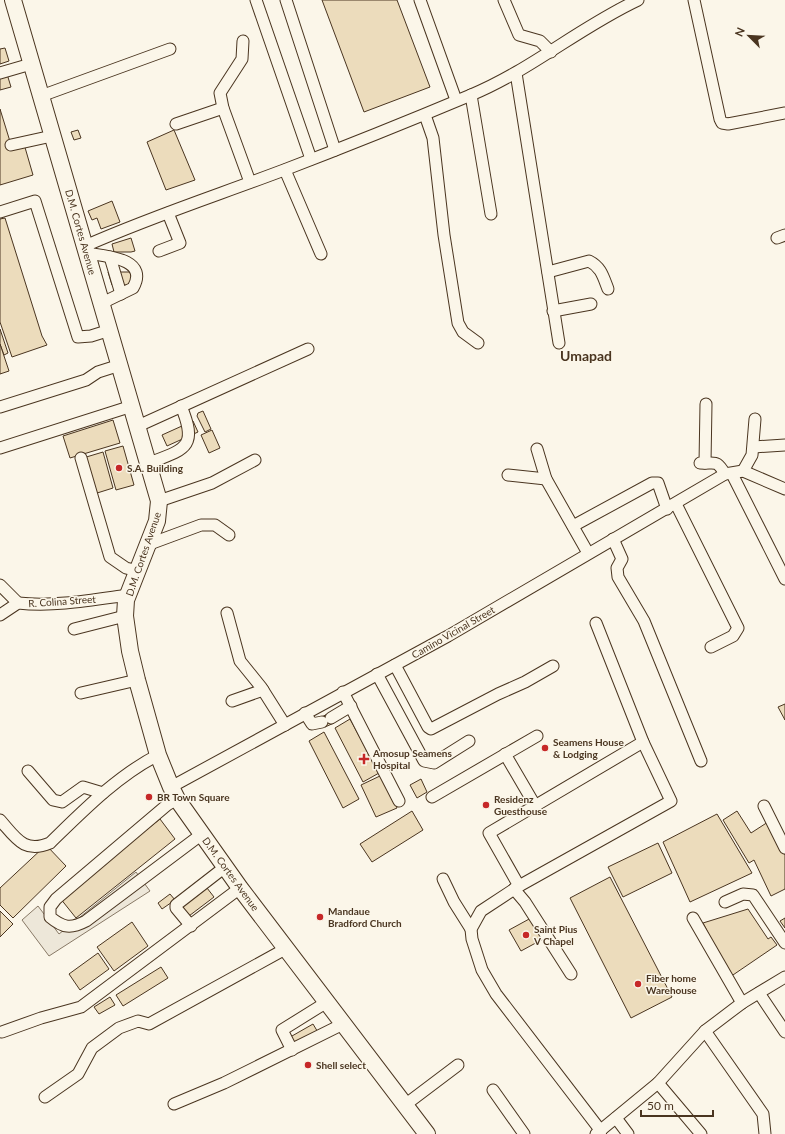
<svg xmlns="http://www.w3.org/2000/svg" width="785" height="1134" viewBox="0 0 785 1134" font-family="Lato,sans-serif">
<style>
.parking{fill:#ede7d9;stroke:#887966}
.building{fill:#ecdcbc;stroke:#4a3520}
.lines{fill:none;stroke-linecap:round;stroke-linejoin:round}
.minor-casing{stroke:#4a3520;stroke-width:13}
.highway-casing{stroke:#4a3520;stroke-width:18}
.minor{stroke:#fbf6e9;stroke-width:11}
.highway{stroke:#fbf6e9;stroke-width:16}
.poi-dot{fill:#c62828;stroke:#fbf6e9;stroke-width:1.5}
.labels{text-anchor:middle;stroke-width:3;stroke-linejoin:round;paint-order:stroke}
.street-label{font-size:10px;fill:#4a3520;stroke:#fbf6e9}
.poi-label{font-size:10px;font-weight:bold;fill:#4a3520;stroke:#fbf6e9;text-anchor:start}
.district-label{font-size:14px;font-weight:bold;fill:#4a3520;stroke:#fbf6e9}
</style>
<rect width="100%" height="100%" fill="#fbf6e9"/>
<polygon class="parking" points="136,872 150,891 49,956 22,920 38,906 59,934"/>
<g class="building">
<polygon points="322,0 397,0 430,87 364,112"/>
<polygon points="5,48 9,61 0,64 0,49"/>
<polygon points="7,74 11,87 0,90 0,76"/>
<polygon points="0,109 12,148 24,144 33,175 0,185"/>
<polygon points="78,130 81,138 74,140 71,132"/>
<polygon points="174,130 195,180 166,190 147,142"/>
<polygon points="112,201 120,222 101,229 97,218 92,220 88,211"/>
<polygon points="5,218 42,336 47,345 12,357 0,322 0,219"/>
<polygon points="131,238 135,251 131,252 114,252 112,244"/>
<polygon points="108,272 130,272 133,285 112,285"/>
<polygon points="0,329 8,353 4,355 0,344"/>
<polygon points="0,344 9,371 0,374"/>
<polygon points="203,411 211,429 205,432 197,416 198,413"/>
<polygon points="113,420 120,443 70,458 63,436"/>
<polygon points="193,421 198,432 167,446 162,435"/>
<polygon points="212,430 220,448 209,453 201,435"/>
<polygon points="123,446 134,485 116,490 105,451"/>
<polygon points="103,452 113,488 94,494 83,458"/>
<polygon points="785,704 785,720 778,707"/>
<polygon points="329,713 334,723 325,727 320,718"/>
<polygon points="350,719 379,773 363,782 335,728"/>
<polygon points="324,732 359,799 343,808 309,741"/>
<polygon points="382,775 397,808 376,817 361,785"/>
<polygon points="421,779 427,792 417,798 410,785"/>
<polygon points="412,811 423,830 372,862 360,844"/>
<polygon points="737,811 751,833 768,822 785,855 785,889 771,896 754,860 749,863 723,820"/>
<polygon points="717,814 752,873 690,902 663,842"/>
<polygon points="160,819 175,839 76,918 60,898"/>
<polygon points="658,843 672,873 623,897 608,867"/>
<polygon points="46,845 66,866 13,918 0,905 0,888"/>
<polygon points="610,877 672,997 631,1018 570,898"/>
<polygon points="207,888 214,897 185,919 178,910"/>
<polygon points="170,894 175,900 162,909 158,903"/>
<polygon points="748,909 768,939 771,937 777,945 730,977 703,923"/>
<polygon points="0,911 13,924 0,937"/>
<polygon points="531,918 543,939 521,951 509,930"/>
<polygon points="785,918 785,928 780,921"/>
<polygon points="132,922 148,946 114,971 97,947"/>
<polygon points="98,953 109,969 80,990 69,974"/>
<polygon points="161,967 168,978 123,1006 116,995"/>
<polygon points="110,997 115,1005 99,1014 94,1007"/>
<polygon points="313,1024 319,1034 290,1050 285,1040"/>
</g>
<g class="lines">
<defs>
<g id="minor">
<polyline points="256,0 311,159"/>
<polyline points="286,0 335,150"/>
<polyline points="420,0 456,100"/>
<polyline points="504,0 519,35 540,41 551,52"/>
<polyline points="694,0 720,119 722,123 728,124 785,113"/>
<polyline points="243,41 242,59 220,93 223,108 250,182"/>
<polyline points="0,73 31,64"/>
<polyline points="516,73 559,343"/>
<polyline points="471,95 491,214"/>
<polyline points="41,96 170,49"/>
<polyline points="425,115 433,138 444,235 458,323 463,332 478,343"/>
<polyline points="176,124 223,108"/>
<polyline points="11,145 52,136"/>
<polyline points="285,170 321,254"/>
<polyline points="0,212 35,201 78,337 91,336 110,330"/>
<polyline points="777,238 785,235"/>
<path d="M85,246c65,-29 133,-51 199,-76 63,-24 125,-49 187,-75 60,-25 109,-68 167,-95"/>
<polyline points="159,251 180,243 168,213"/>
<path d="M87,253c17,3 63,5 46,35l-31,15"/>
<polyline points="110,257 121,294"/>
<path d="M548,272l41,-11c12,6 14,15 19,28"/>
<polyline points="553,311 591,304"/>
<polyline points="0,407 86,380 98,372 120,365"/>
<polyline points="138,426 308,349"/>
<polyline points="754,447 785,445"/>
<polyline points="0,448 132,406"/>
<polyline points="537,449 546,479 588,553"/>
<polyline points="81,458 110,557 126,568 138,571"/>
<path d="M149,463c37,-14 49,-16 32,-57"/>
<path d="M700,463c16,1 16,-4 25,11"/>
<polyline points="705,463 706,404"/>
<polyline points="743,471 752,455 755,419"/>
<polyline points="732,474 785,579"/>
<polyline points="508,475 546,479"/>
<polyline points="159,501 212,483 255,460"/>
<polyline points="676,504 738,628 733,636 711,647"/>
<polyline points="573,526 652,483 658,483 667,509"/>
<polyline points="613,539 622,559 617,568 618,577 644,621 701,761"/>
<polyline points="147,545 201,525 215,525 229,535"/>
<polyline points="0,585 18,603"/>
<polyline points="227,613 240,661 261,687 285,725"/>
<path d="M0,615l18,-12c36,4 74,-3 110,-8"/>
<polyline points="596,623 643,742 671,801 519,886 481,911 471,929 472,939 482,970 496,994 601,1131"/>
<polyline points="74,629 125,616"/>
<polyline points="395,665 428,727 431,729 498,694 525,682 553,666"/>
<polyline points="377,674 424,761 434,763 469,741"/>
<polyline points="343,692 399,801"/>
<polyline points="81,693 137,680"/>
<polyline points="232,701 263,690"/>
<polyline points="305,713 312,724 322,722"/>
<polyline points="331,718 351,706"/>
<polyline points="505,754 536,807"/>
<polyline points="28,771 53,800 62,802 83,787 103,793"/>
<polyline points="171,787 448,636 725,474 743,471 785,489"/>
<polyline points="432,797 537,736"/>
<path d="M177,799l-10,6 -111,94 -6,8v10c13,11 21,12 36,4l116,-87"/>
<polyline points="764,806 785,848"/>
<path d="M0,820c16,18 24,34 50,23 33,-32 67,-67 108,-88"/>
<polyline points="443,879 454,902 471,929"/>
<polyline points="519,886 489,833 643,742"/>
<polyline points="514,889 525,902 571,974"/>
<polyline points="725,902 743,894 753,895 785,943"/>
<polyline points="693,918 742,1003"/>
<polyline points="191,926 176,908 176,905 225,867"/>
<polyline points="759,993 785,1032"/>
<polyline points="705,1031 763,1114 765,1134"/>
<polyline points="2,1032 41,1018 81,1007 240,888"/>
<polyline points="292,1050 282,1030 327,1002"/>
<polyline points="658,1083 701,1134"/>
<polyline points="493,1090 524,1134"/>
<polyline points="45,1097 78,1074 92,1048 119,1028 138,1021 149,1024 287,948"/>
<polyline points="174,1104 224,1083 343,1024"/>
<polyline points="405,1105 458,1065"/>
<polyline points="616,1118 628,1134"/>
<polyline points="596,1134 658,1083 705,1031 742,1003 785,977"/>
</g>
<polyline id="highway" points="13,0 159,501 157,521 126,600 125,616 130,651 137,680 158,755 171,787 177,799 240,888 427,1134"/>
</defs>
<use href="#minor" class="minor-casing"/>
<use href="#highway" class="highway-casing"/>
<use href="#minor" class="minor"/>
<use href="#highway" class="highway"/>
</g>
<g class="poi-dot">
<circle cx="119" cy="468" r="4"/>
<circle cx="545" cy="748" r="4"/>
<path d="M362 753h4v4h4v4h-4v4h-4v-4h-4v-4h4z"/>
<circle cx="149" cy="797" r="4"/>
<circle cx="486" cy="805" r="4"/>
<circle cx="320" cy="917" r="4"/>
<circle cx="526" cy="935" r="4"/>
<circle cx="638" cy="984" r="4"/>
<circle cx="308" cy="1065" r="4"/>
</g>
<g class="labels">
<g class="street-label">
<text transform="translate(81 232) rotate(74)" y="4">D.M. Cortes Avenue</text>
<text transform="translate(143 554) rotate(-71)" y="4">D.M. Cortes Avenue</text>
<text transform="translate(62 601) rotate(-4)" y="4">R. Colina Street</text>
<text transform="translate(453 632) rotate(-30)" y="4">Camino Vicinal Street</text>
<text transform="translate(231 874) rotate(54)" y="4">D.M. Cortes Avenue</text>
</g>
<g class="poi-label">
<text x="127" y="472">S.A. Building</text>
<text x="553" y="746">Seamens House<tspan x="553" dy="12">&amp; Lodging</tspan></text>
<text x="373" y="757">Amosup Seamens<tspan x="373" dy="12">Hospital</tspan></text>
<text x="157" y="801">BR Town Square</text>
<text x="494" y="803">Residenz<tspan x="494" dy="12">Guesthouse</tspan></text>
<text x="328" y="915">Mandaue<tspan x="328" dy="12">Bradford Church</tspan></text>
<text x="534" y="933">Saint Pius<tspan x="534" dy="12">V Chapel</tspan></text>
<text x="646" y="982">Fiber home<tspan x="646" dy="12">Warehouse</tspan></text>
<text x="316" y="1069">Shell select</text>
</g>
<g class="district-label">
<text x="586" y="361">Umapad</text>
</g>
</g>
<g transform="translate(749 36) rotate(294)" stroke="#fbf6e9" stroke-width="3" paint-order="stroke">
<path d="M0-3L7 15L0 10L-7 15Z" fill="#4a3520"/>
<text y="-6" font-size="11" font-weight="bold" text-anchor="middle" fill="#4a3520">N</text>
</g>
<path d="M641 1110v6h72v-6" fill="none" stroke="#4a3520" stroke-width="2"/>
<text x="647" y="1110" font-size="12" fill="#4a3520" stroke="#fbf6e9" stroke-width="3" paint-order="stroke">50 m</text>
</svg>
